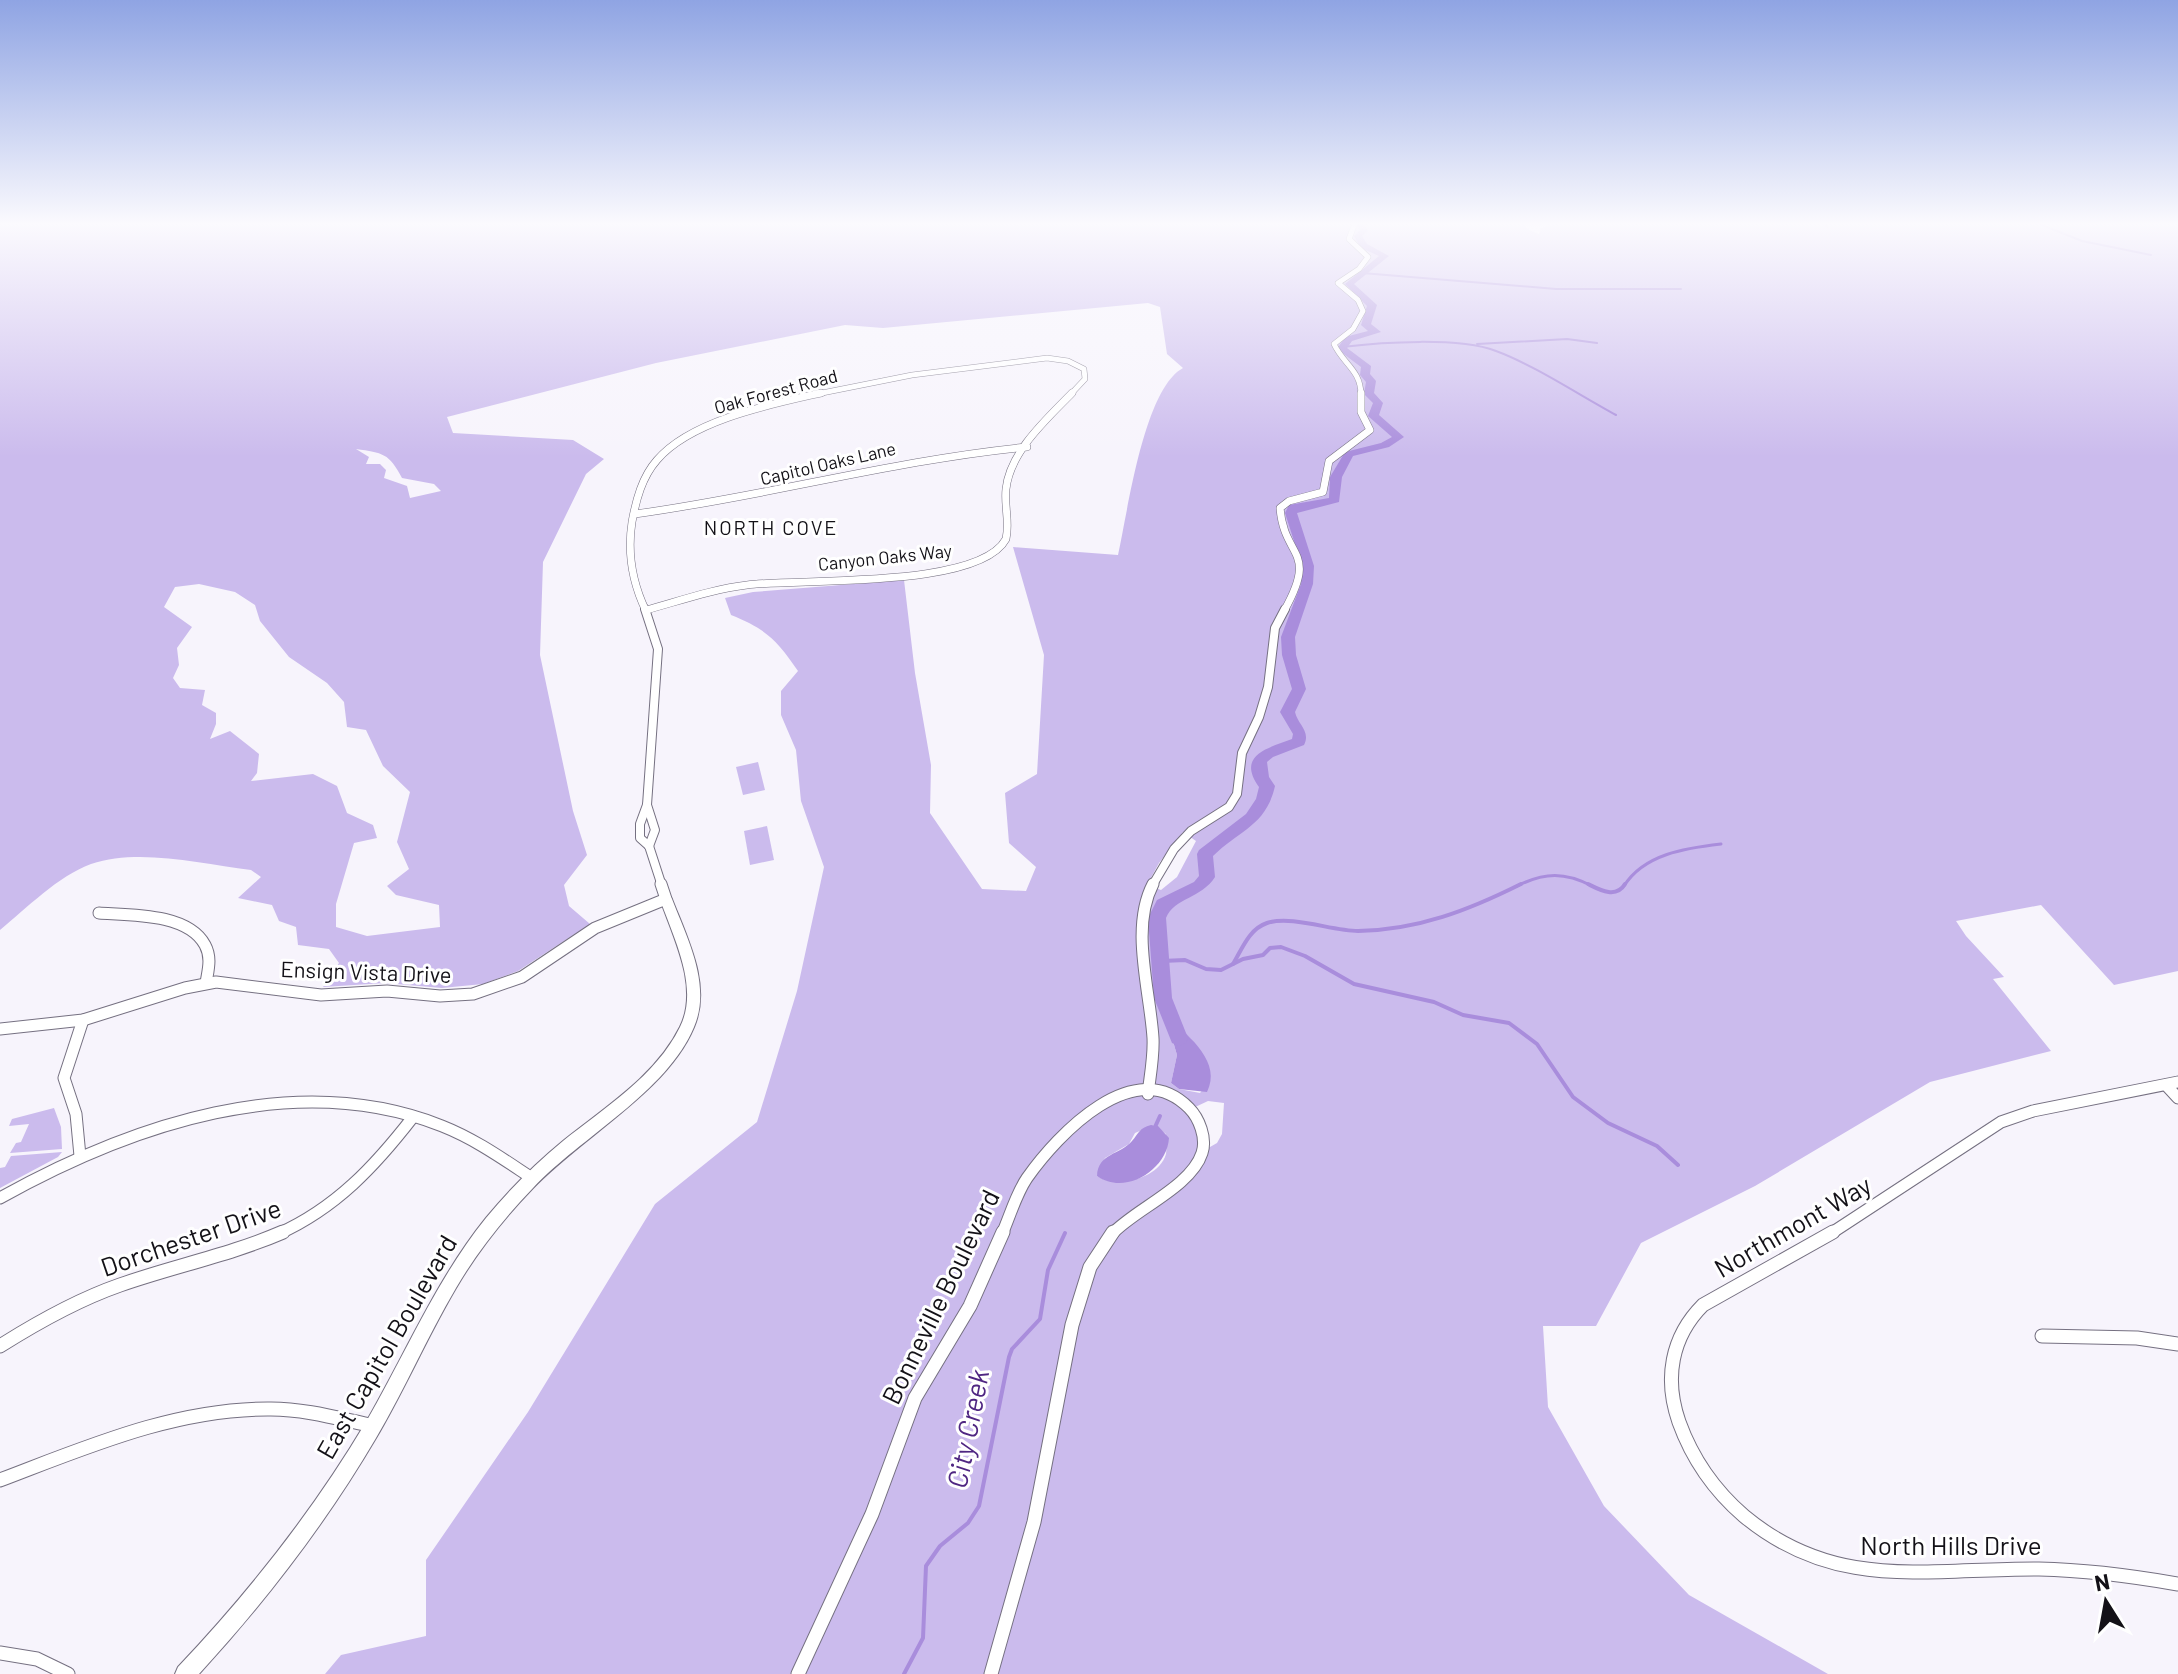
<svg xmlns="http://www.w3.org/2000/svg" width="2178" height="1674" viewBox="0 0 2178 1674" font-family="Barlow,sans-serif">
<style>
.green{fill:#cbbbed;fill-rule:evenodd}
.water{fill:#a98ddc}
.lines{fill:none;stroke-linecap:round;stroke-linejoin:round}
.stream-far2{stroke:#a98ddc;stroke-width:2}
.stream-far1{stroke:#a98ddc;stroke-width:3}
.stream{stroke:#a98ddc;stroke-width:4}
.river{fill:#a98ddc;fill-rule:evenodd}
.minor-far4-casing{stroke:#757081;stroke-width:6}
.minor-far3-casing{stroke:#757081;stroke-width:8}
.minor-far2-casing{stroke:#757081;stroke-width:10}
.minor-far1-casing{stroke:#757081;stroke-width:13}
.minor-casing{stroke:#757081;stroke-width:15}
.tertiary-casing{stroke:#757081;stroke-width:2}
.minor-far4{stroke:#fff;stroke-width:5}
.minor-far3{stroke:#fff;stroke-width:7}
.minor-far2{stroke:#fff;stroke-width:8}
.minor-far1{stroke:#fff;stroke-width:11}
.minor{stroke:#fff;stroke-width:13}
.tertiary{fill:#fff;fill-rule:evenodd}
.labels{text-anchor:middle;stroke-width:6;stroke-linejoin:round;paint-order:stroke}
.far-street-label{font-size:18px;fill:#131117;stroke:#fff}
.far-neighbourhood-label{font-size:20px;letter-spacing:2px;fill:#131117;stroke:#fff}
.street-label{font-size:22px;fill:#131117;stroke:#fff}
.near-street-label{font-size:26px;fill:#131117;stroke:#fff}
.near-water-label{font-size:28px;font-style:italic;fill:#4f2682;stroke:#fff}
</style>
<rect width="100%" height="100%" fill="#f7f4fc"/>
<g class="green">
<path d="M0,223h1522l7,7 10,4 2,-6 16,-5h621v748l-64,14 -73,-80 -85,16 10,15 38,41 -11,2 58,72 -121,31 -175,104 -114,57 -45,83h-53l5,81 56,99 85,89 139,79h-1503l16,-19 85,-19v-76l102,-148 127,-208 102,-82 40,-131 27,-124 -23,-66 -5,-51 -15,-35v-24l17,-20c-21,-31 -32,-42 -67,-56l-6,-17 28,-6 151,-12 11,93 16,92 -1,48 52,76 44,2 10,-24 -27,-24 -4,-50 32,-19 7,-119 -31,-108 105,8c10,-45 26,-166 65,-187l-16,-14 -7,-47 -12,-4 -265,25 -38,-3 -189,38 -209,54 6,16 120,7 31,19 -18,15 -43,88 -3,93 33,156 14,44 -23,30 5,21 21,18 -72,47 -35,13 -41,4 -57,-5 -62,4 16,-24 -10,-14 -31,-4 -2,-18 -17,-6 -7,-16 -34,-7 23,-21 -10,-7c-50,-6 -111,-22 -160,-6 -33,12 -64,44 -91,66zM356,449c27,4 33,4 46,29l32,6 7,7 -31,7 -3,-12 -23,-8 2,-8 -6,-6h-14l3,-7zM199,584l36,8 20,13 5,16 29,36 38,26 17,19 3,25 19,3 17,36 27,26 -13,50 12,27 -22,17 9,9 43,10 1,22 -73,9 -31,-9v-23l18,-61 23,-5 -4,-13 -26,-12 -10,-27 -24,-12 -62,7 6,-8 2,-19 -29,-23 -20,8 6,-15v-11l-14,-8 3,-15 -25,-2 -7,-10 6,-13 -2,-17 15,-21 -28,-20 11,-20zM1183,832l13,9 -19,36 -16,13 -14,-5 12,-22zM1172,1021c20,17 34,32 38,59l-10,13 -21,-4 -8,-6 6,-28 -7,-24zM1208,1101l16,2 -2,31 -5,9 -14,8 -12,-42zM1154,1125l12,9c0,6 1,14 0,20 -7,25 -50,35 -69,22l8,-18 24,-14 6,-11z"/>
<polygon points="758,762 765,790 743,795 736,767"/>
<polygon points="767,826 774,860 750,865 744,831"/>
<polygon points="54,1108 61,1127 62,1149 10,1153 16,1143 21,1142 29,1124 9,1126 12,1119"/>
<polygon points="62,1152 58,1157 0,1188 0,1168 5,1167 11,1156"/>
</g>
<g class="water">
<path d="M1171,1020c19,17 51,43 36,72l-28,-3 -8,-6 6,-28 -7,-24z"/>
<path d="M1151,1125l7,1 11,12c-2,32 -44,58 -72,38 1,-23 23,-21 35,-35 7,-8 7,-13 19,-16z"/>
</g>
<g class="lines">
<g class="stream-far2">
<polyline points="1823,223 1827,227"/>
<polyline points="2037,223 2082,241 2151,255"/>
<polyline points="1362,273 1556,289 1681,289"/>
<polyline points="1477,344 1567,339 1597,343"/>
<path d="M1342,347c40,-5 117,-10 154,4 38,14 83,44 120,64"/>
</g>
<g class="stream-far1">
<path d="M1517,886c28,-14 48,-14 75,0"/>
<path d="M1624,886c20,-32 62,-38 97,-42"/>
</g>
<g class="stream">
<path d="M1588,884c12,6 28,15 37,0"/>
<polyline points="1162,961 1185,960 1206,969 1221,970 1243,959 1263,955 1270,948 1281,947 1305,956 1354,984 1434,1002 1463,1015 1509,1023 1537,1044 1573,1097 1608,1123 1657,1146 1678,1165"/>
<path d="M1233,964c9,-15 16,-35 34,-41 25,-8 65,8 91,8 60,-1 111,-21 163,-47"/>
<polyline points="1155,1127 1160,1116"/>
<polyline points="904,1674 923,1638 926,1566 940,1546 968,1523 979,1506 1009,1357 1012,1349 1040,1319 1048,1270 1065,1233"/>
</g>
<path class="river" d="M1359,223h8l-2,3 3,5 -6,5 5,8 22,12 -35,28 23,21 -6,19 10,8 -29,9 -5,7 24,18 -1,8 6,7 -2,12 9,10 -4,12 25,22 -15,10 -36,9 -11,21 -3,25 -42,11 17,53 -1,18 -18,53 1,18 10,34 -11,23c3,13 16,19 9,33l-31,12 -6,5 2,15 6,9c-9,40 -36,44 -62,70l2,21c-13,21 -41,21 -49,41l6,80 16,40 -2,5 -7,3 -7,-3 -18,-45 -6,-80 9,-18 37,-18 5,-6 -2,-22 2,-4 47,-36 10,-15 3,-12c-23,-32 9,-39 33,-48l1,-5 -13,-22 12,-23 -10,-34 -1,-18 20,-53 1,-18 -17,-53 4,-8 40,-7 1,-21 15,-25 36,-9 11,-6 -24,-21 5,-13 -9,-9 2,-12 -6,-7 1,-8 -24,-18 8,-12 23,-6 -7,-6 6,-19 -22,-22 34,-28 -18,-8 -7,-12 6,-6 -3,-4z"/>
<defs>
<g id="minor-far4">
<path d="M1355,223l-6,16 19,18 -9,12 -21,14 20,17 5,11 -10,18 -19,15c9,20 27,26 27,51"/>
<polyline points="812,395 912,375 1047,358 1068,361 1084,369 1085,379 1070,395"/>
</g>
<g id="minor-far3">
<path d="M635,514c132,-18 260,-54 392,-67"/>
<path d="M646,610c33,-9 67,-21 101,-25 54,-7 232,4 259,-46 4,-17 -2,-33 0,-50 4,-38 42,-71 66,-96"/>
<path d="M646,611c-14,-29 -19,-57 -14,-89 4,-22 10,-45 25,-62 34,-40 115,-56 164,-67"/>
<path d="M1284,611c35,-62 0,-52 -4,-103l9,-7 34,-9 6,-31 41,-31 -9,-18v-19"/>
</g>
<g id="minor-far2">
<polyline points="645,609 658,649 647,805 640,824 640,838 649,846"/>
<polyline points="647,805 655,830 649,846"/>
<polyline points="649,846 662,886"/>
<polyline points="1152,886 1174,849 1191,831 1229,807 1237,794 1242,753 1259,717 1268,687 1275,628 1285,609"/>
</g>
<g id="minor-far1">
<path d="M99,913c31,2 89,0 106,32 7,13 3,25 1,38"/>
<polyline points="0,1029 83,1020 185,988 216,982 321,995 387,991 440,996 473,994 522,977 595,928 666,899 661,884"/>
<polyline points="2166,1085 2178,1098"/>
<path d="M1148,1094c2,-18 6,-38 5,-56 -3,-48 -23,-110 0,-154"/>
<polyline points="80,1156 76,1114 64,1078 83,1020"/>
<path d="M0,1198c131,-73 295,-130 442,-72 33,13 61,33 90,52"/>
<path d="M278,1234c58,-26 97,-68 135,-117"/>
<path d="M1002,1234c8,-18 14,-40 25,-56 31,-44 108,-125 162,-70 10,10 18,30 13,45 -11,34 -67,56 -90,81"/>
<polyline points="1830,1234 2001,1122 2033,1111 2178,1082"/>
</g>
<g id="minor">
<path d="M1833,1232l-130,73c-32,32 -39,74 -24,117 13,36 36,69 65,94 93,77 185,52 295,53 47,1 93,7 139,15"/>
<polyline points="2042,1336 2137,1338 2178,1344"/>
<path d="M0,1346c38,-24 77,-46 120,-61 54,-19 110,-30 163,-53"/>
<path d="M0,1480c87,-33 176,-72 271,-71 35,0 69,10 103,17"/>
<polyline points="0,1653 37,1659 68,1674"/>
<polyline points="798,1674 872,1514 915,1398 970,1306 1003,1232"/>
<polyline points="991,1674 1034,1522 1072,1325 1090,1267 1113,1232"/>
</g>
<path id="tertiary" d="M666,894l4,2 2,3c15,39 40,86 22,128 -27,65 -113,110 -161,161 -29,30 -56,64 -77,100 -29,49 -51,101 -80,150 -50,85 -110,163 -177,236h-24l3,-7c71,-75 135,-156 188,-245 40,-69 70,-142 120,-204 23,-28 49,-54 77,-77 41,-33 93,-65 117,-114 20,-40 -7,-90 -20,-128l2,-3z"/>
</defs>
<use href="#minor-far4" class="minor-far4-casing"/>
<use href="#minor-far3" class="minor-far3-casing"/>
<use href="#minor-far2" class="minor-far2-casing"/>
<use href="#minor-far1" class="minor-far1-casing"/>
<use href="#minor" class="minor-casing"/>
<use href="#tertiary" class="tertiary-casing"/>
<use href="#minor-far4" class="minor-far4"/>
<use href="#minor-far3" class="minor-far3"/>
<use href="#minor-far2" class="minor-far2"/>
<use href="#minor-far1" class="minor-far1"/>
<use href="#minor" class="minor"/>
<use href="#tertiary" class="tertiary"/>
</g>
<linearGradient id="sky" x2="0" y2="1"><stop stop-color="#8fa4e3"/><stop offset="0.49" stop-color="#fbfafe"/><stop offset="1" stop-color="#fbfafe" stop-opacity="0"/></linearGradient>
<rect width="2178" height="457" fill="url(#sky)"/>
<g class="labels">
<g class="far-street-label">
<text transform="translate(776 392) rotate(-15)" y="6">Oak Forest Road</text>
<text transform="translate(828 464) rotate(-13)" y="6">Capitol Oaks Lane</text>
<text transform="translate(885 558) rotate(-6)" y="6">Canyon Oaks Way</text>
</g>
<g class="far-neighbourhood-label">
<text x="771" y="535">NORTH COVE</text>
</g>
<g class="street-label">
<text transform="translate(366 972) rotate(2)" y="8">Ensign Vista Drive</text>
</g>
<g class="near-street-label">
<text transform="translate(1793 1227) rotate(-30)" y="9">Northmont Way</text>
<text transform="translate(191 1238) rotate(-19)" y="9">Dorchester Drive</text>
<text transform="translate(941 1297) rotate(-64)" y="9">Bonneville Boulevard</text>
<text transform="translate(387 1347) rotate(-60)" y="9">East Capitol Boulevard</text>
<text x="1951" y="1555">North Hills Drive</text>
</g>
<g class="near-water-label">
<text transform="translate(968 1429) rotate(-79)" y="10">City Creek</text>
</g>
</g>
<g transform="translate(2106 1602) rotate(349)" stroke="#ffffff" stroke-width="6" paint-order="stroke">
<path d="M0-6L14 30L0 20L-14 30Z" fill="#131117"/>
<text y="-12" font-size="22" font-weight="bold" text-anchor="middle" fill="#131117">N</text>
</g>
</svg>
